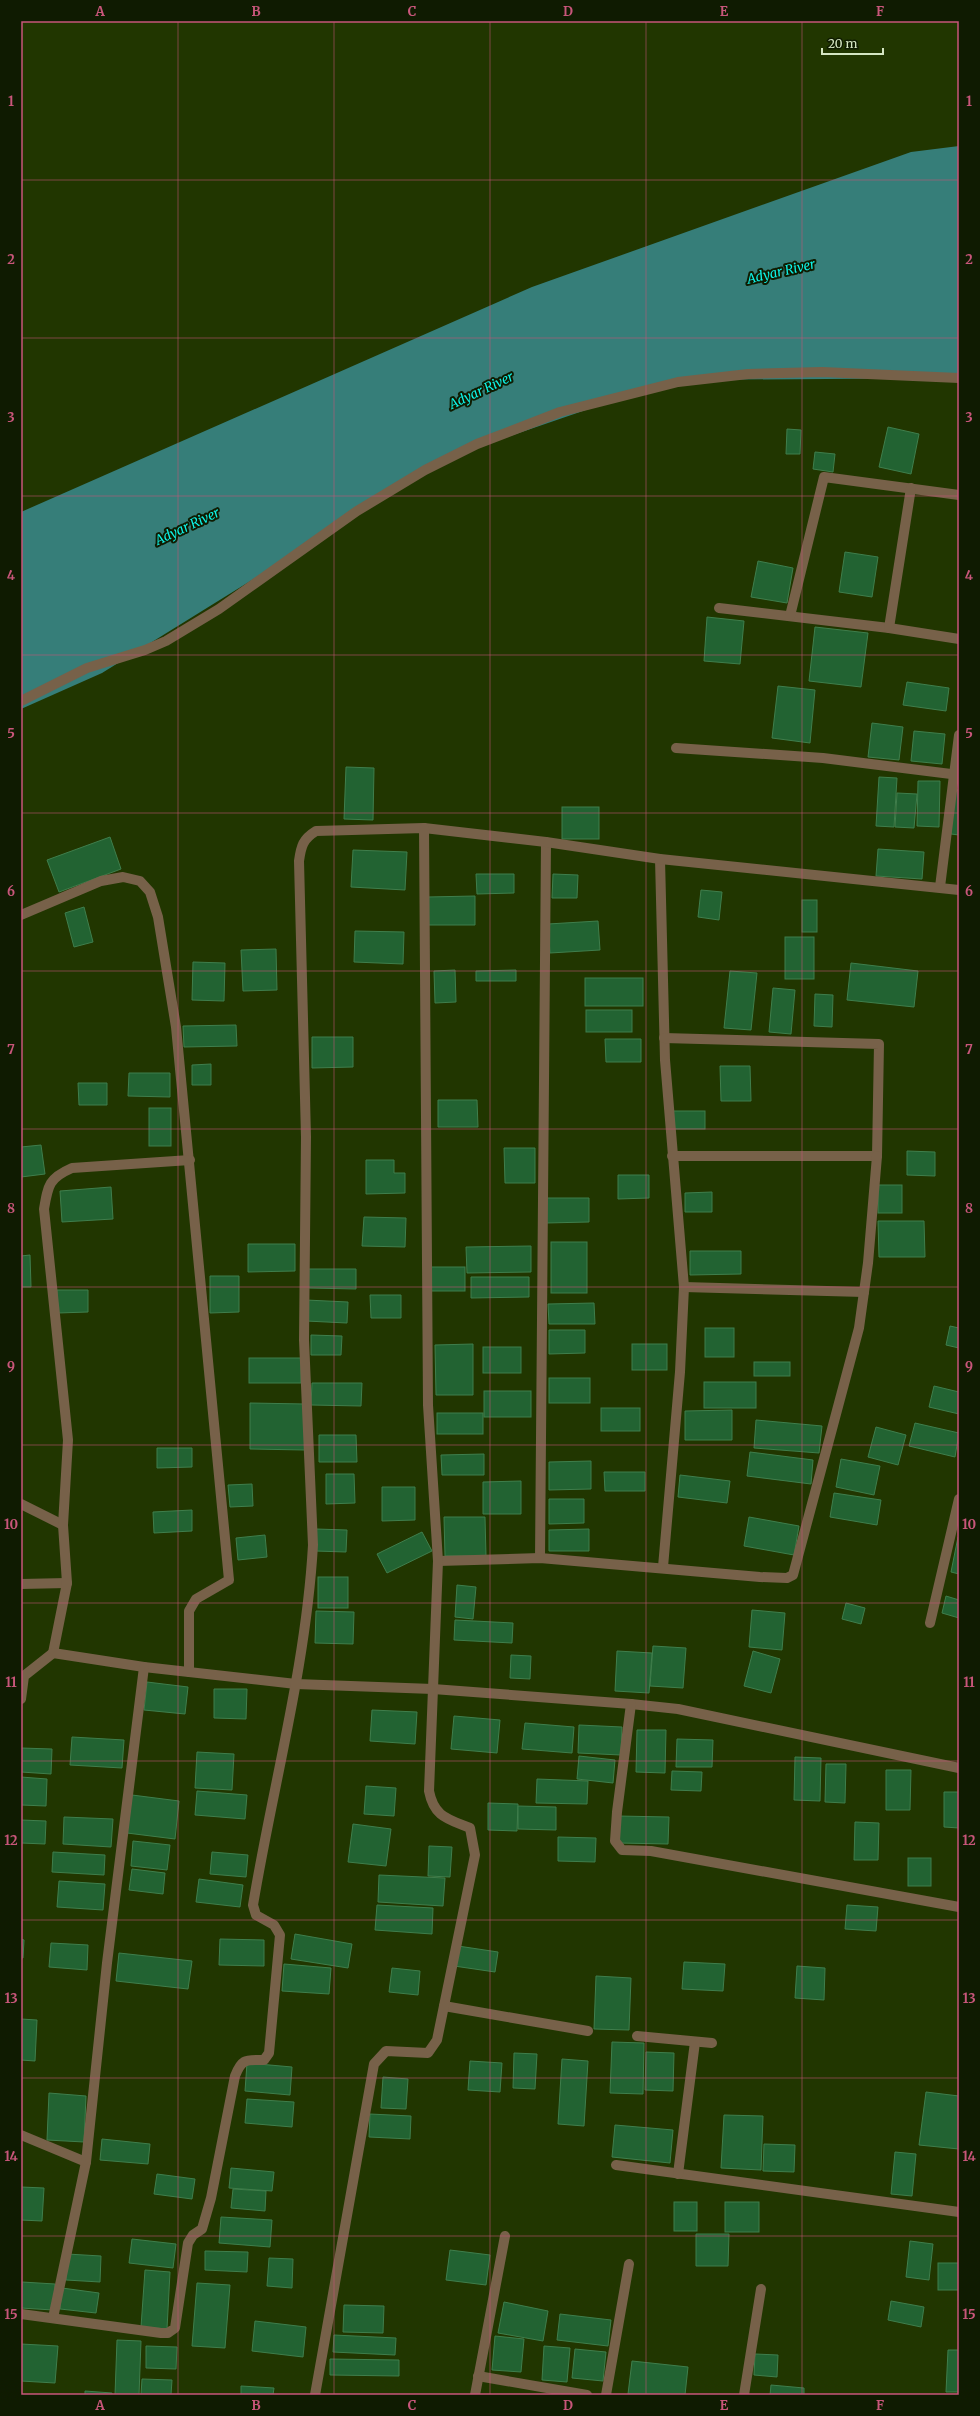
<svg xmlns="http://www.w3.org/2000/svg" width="980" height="2416" viewBox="0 0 980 2416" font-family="Merriweather,serif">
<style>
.water{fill:#367e79}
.building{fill:#226332;stroke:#3f7e4c}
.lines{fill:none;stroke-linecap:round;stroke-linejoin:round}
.minor{stroke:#776149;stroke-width:10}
.grid{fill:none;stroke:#c8567a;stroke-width:1;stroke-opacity:0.55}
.labels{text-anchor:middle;stroke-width:4;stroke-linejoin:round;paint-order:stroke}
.water-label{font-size:13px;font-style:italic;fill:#0ef4e9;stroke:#0f1b01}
.neatline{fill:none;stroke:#c8567a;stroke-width:1.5}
.grid-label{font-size:13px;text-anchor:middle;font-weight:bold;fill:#c8567a}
</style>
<rect width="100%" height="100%" fill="#213600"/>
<polygon class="water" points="959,146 959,378 673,380 452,456 102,673 21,709 21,512 532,287 911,152"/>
<g class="building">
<polygon points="888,427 919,434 911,474 879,467"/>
<polygon points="787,429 801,430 800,454 786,454"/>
<polygon points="815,452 835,454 833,472 813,469"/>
<polygon points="845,552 878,557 872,597 839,592"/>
<polygon points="758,561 793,568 787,603 751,597"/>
<polygon points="707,617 744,621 740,664 704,661"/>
<polygon points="815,627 868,633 861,687 809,681"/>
<polygon points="907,682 949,688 946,711 903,705"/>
<polygon points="778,686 815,690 810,743 772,738"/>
<polygon points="872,723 903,727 899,760 868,757"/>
<polygon points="914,731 945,734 942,764 911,761"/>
<polygon points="346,767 374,768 373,820 344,819"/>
<polygon points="879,777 897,778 894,827 876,826"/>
<polygon points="918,781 940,781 939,827 917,826"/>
<polygon points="953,790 959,790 959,835 951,834"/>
<polygon points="897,793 917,794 914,828 895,827"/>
<rect x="562" y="807" width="37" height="32"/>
<polygon points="110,837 121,869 59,892 47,860"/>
<polygon points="878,849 924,852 922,879 876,876"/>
<polygon points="353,850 407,852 405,890 351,887"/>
<polygon points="476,874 514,874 514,893 477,894"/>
<polygon points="553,874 578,875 577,898 552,898"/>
<polygon points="701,890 722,892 719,920 698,917"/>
<polygon points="475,896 475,925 428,925 427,897"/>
<rect x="802" y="900" width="15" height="32"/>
<polygon points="84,907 93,942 74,947 65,913"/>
<polygon points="598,921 600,950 550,953 548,924"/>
<polygon points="355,931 404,932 403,964 354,962"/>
<rect x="785" y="937" width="29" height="42"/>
<polygon points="276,949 277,990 243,991 241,950"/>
<polygon points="193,962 225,963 224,1001 192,1000"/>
<polygon points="851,963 918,971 914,1007 847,1000"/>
<polygon points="455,970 456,1002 435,1003 434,971"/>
<polygon points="516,970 516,981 476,981 476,971"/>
<polygon points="730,971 757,973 751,1030 724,1028"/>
<rect x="585" y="978" width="58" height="28"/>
<polygon points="773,988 795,990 791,1034 769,1032"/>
<polygon points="815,994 833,995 832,1027 814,1026"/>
<rect x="586" y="1010" width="46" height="22"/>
<polygon points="236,1025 237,1046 184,1047 183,1026"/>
<polygon points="312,1037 353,1037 353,1067 312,1068"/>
<polygon points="605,1039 641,1039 641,1062 606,1062"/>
<polygon points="211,1064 211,1085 192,1085 192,1065"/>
<polygon points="720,1066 750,1066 751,1101 721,1101"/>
<polygon points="129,1073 170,1073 170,1097 128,1096"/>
<polygon points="78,1083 107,1083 107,1105 79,1105"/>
<polygon points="438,1100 477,1100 478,1127 438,1127"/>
<rect x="149" y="1108" width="22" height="38"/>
<rect x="671" y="1111" width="34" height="18"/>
<polygon points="41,1145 45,1174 21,1177 21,1147"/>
<polygon points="504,1148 535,1148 535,1183 505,1183"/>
<polygon points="907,1151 935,1152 935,1176 907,1175"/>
<polygon points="366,1160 394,1160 394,1173 405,1173 405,1193 366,1194"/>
<polygon points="618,1175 649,1175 649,1198 618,1199"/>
<rect x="878" y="1185" width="24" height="28"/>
<polygon points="111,1187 113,1219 62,1222 60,1191"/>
<polygon points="712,1192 712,1212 685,1212 685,1193"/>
<polygon points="546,1198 589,1198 589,1222 546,1223"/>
<polygon points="364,1217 406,1218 405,1247 362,1246"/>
<polygon points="878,1221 924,1221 925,1257 879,1257"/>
<rect x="551" y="1242" width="36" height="51"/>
<polygon points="248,1244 295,1244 295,1271 248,1272"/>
<polygon points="531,1246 531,1272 467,1273 466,1247"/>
<polygon points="690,1251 741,1251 741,1274 690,1275"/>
<polygon points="30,1255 31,1287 21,1287 21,1256"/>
<rect x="431" y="1267" width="34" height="24"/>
<polygon points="307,1269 356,1269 356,1289 307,1288"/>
<polygon points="210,1276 239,1276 239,1312 210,1313"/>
<polygon points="471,1277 529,1277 529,1297 471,1298"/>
<polygon points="57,1290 88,1290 88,1312 58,1313"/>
<polygon points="370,1295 401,1295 401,1318 371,1318"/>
<polygon points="306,1300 348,1302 347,1323 306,1321"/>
<polygon points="594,1303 595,1324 549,1324 548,1304"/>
<polygon points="950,1326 959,1328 959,1348 946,1345"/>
<rect x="705" y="1328" width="29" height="29"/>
<polygon points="549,1330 585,1330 585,1353 549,1354"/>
<polygon points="311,1335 342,1336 341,1355 311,1355"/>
<polygon points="473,1344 473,1395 436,1395 435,1345"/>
<rect x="632" y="1344" width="35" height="26"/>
<rect x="483" y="1347" width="38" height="26"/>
<rect x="249" y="1358" width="52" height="25"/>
<rect x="754" y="1362" width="36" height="14"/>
<rect x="549" y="1378" width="41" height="25"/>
<rect x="704" y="1382" width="52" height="26"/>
<polygon points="312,1383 362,1383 361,1406 311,1405"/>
<polygon points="934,1386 959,1392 959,1414 929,1407"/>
<rect x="484" y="1391" width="47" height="26"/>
<polygon points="250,1403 305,1404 305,1450 250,1449"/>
<rect x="601" y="1408" width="39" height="23"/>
<polygon points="732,1410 732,1440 685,1440 685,1411"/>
<rect x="437" y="1413" width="46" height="21"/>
<polygon points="756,1420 822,1426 819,1453 754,1448"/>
<polygon points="915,1423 959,1433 955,1457 909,1446"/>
<polygon points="876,1427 906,1435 898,1465 868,1457"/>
<polygon points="319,1435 356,1435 357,1462 319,1462"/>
<polygon points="157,1448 192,1448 192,1467 157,1468"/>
<polygon points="750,1452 813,1460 811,1484 747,1476"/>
<polygon points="484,1454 484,1475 442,1475 441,1455"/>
<polygon points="841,1459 880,1466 874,1495 836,1487"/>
<polygon points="591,1461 591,1489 549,1490 549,1462"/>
<polygon points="604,1472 645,1472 645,1491 605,1491"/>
<polygon points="326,1474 354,1474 355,1503 326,1504"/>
<polygon points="680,1475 730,1481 727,1503 678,1497"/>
<polygon points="521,1481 521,1514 483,1514 483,1482"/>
<polygon points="252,1484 253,1506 230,1507 228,1485"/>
<polygon points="382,1487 415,1487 415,1520 382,1521"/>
<polygon points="834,1493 881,1500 877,1525 830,1517"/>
<polygon points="549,1499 584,1499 584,1523 549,1524"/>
<polygon points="192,1510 192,1531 154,1533 153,1512"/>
<polygon points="444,1517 485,1517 486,1556 445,1556"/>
<polygon points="749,1517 799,1526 794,1555 744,1546"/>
<polygon points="316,1529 347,1530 346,1552 315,1551"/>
<polygon points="589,1529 589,1551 549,1551 549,1530"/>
<polygon points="422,1532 432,1551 387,1573 377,1554"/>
<polygon points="265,1535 267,1557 238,1560 236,1538"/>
<polygon points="958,1537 959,1537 959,1574 951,1572"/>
<rect x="318" y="1577" width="30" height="31"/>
<polygon points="457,1585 476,1587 473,1619 455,1617"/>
<polygon points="946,1596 959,1600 959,1618 942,1613"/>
<polygon points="846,1603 865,1608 861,1624 842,1619"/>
<polygon points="752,1610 785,1613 782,1650 749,1647"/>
<polygon points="316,1611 354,1612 353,1644 315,1643"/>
<polygon points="455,1620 513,1623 512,1643 454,1640"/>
<polygon points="653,1646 686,1648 683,1688 650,1686"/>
<polygon points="617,1651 652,1653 649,1693 615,1691"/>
<polygon points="753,1651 780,1659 771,1693 744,1686"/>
<polygon points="511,1655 531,1656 530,1679 510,1678"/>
<polygon points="147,1682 188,1687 185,1714 144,1710"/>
<polygon points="214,1689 247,1689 246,1719 214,1718"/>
<polygon points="372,1710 417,1712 415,1744 370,1741"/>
<polygon points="454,1716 500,1720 497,1753 451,1749"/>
<polygon points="525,1723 574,1727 572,1753 522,1749"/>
<polygon points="579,1725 622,1727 621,1755 578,1753"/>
<polygon points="637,1730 666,1730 665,1773 636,1772"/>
<polygon points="72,1737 124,1740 122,1768 70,1765"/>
<polygon points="677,1739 713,1740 712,1767 676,1767"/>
<polygon points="21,1748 52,1749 51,1774 21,1772"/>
<polygon points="197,1752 234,1754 232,1790 195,1788"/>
<polygon points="579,1756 615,1760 613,1783 577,1779"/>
<polygon points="795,1757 821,1758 820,1801 794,1800"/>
<polygon points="826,1764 846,1764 845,1803 825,1802"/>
<polygon points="886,1770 911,1770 910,1810 886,1810"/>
<polygon points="672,1771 702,1772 701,1791 671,1790"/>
<polygon points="21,1777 47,1779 46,1806 21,1805"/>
<polygon points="537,1779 588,1781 587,1804 536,1803"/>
<polygon points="366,1786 396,1788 394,1816 364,1814"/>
<polygon points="197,1791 247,1795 245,1819 195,1815"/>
<polygon points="944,1792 959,1792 959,1828 944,1827"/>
<polygon points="132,1795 179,1801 175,1839 127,1833"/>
<polygon points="488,1803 518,1804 517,1831 488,1830"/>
<polygon points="518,1806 556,1807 556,1830 518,1829"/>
<polygon points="618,1816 669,1817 668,1844 618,1843"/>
<polygon points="64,1817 113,1819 111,1847 63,1844"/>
<polygon points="21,1820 46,1821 45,1844 21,1843"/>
<polygon points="855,1822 879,1823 878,1860 854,1860"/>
<polygon points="353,1824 391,1829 386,1866 348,1862"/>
<polygon points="558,1837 596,1838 595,1862 558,1861"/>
<polygon points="133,1841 170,1845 167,1870 131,1866"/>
<polygon points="429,1846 452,1847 450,1877 428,1876"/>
<polygon points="53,1852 105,1855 104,1875 52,1872"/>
<polygon points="212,1852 248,1855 246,1877 210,1874"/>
<rect x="908" y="1858" width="23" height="28"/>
<polygon points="132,1869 165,1873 163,1894 129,1890"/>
<polygon points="379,1875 445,1878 443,1906 378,1902"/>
<polygon points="199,1879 243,1885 240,1907 196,1902"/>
<polygon points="59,1881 105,1884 103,1910 57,1907"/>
<polygon points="377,1905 433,1908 432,1934 375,1930"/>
<polygon points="847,1905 878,1907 876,1931 845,1929"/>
<polygon points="295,1934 352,1944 348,1968 291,1959"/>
<polygon points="21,1939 24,1940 23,1958 21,1958"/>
<polygon points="220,1939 264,1940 264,1966 219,1965"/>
<polygon points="51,1943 88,1945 87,1970 49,1967"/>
<polygon points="458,1946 498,1952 495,1972 454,1966"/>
<polygon points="119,1953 192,1961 188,1989 116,1981"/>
<polygon points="684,1962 725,1964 723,1991 682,1989"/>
<polygon points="284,1964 331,1968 329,1994 282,1991"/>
<polygon points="797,1966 825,1968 824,2000 795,1998"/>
<polygon points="392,1968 420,1971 418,1995 389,1992"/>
<polygon points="596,1976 631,1978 629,2030 594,2029"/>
<polygon points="21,2019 37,2020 35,2061 21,2060"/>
<polygon points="612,2042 644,2043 643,2094 610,2093"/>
<polygon points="646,2052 674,2053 673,2091 645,2090"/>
<polygon points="514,2053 537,2054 535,2089 513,2088"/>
<polygon points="562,2059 588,2061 584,2126 558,2124"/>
<polygon points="470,2061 502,2063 500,2092 468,2090"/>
<polygon points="247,2063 292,2067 290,2095 245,2091"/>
<polygon points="383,2077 408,2079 406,2109 381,2108"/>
<polygon points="926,2092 959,2096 959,2149 919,2145"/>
<polygon points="49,2093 86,2096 84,2142 47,2140"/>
<polygon points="247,2099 294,2102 292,2127 245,2123"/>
<polygon points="370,2114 411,2116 410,2139 369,2137"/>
<polygon points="724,2115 763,2116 761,2170 721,2168"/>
<polygon points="615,2125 673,2130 670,2163 612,2157"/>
<polygon points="102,2139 150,2144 148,2164 100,2160"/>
<polygon points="764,2144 795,2145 794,2172 763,2171"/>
<polygon points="895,2152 916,2154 912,2196 891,2194"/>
<polygon points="231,2168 274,2172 272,2191 229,2188"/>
<polygon points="157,2174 195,2179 192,2199 154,2194"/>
<polygon points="21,2187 44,2188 42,2221 21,2220"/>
<polygon points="233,2189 266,2191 265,2211 231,2208"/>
<rect x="674" y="2202" width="23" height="29"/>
<rect x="725" y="2202" width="34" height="30"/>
<polygon points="221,2217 272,2220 270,2247 219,2243"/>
<polygon points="696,2234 729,2234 728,2266 696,2266"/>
<polygon points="132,2239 176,2244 173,2268 129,2263"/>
<polygon points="910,2241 933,2244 929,2280 906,2277"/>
<polygon points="450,2250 490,2255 486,2285 446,2280"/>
<polygon points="205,2251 248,2252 247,2272 205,2270"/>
<polygon points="67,2254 101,2256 100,2282 66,2280"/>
<polygon points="269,2258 293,2259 292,2288 267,2286"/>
<rect x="938" y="2263" width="21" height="27"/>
<polygon points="145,2270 170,2272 167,2329 141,2327"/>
<polygon points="22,2282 55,2284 53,2310 21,2308"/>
<polygon points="197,2283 230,2285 225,2348 192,2346"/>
<polygon points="62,2288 99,2293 96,2313 60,2309"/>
<polygon points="891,2301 924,2307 921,2327 888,2320"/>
<polygon points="504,2302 548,2311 543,2341 498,2333"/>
<polygon points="344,2305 384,2306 383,2333 343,2332"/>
<polygon points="560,2314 611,2320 608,2346 557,2340"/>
<polygon points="255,2321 306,2327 303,2357 252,2351"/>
<polygon points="334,2335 396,2338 395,2355 333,2352"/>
<polygon points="495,2336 524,2339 521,2372 492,2370"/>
<polygon points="117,2340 141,2341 139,2395 115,2395"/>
<polygon points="21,2344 58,2346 55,2383 21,2381"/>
<polygon points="146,2346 177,2347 176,2369 146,2368"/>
<polygon points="544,2346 570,2348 567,2382 542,2380"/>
<polygon points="575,2349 606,2352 603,2381 572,2378"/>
<polygon points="948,2350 959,2350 959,2392 946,2392"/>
<polygon points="755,2354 778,2355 777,2377 754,2375"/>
<polygon points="330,2359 399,2360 399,2376 330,2375"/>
<polygon points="632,2361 688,2367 685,2395 628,2394"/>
<polygon points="142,2379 172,2380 171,2395 141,2395"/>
<polygon points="771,2385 804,2388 804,2395 770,2395"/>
<polygon points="241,2386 274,2388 273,2395 241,2395"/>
<polygon points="85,2391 112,2393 112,2395 85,2395"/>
</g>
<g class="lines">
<g class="minor">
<polyline points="719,608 889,628 959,639"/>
<polyline points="790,616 824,477 959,495"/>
<polyline points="889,628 911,488"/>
<polyline points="21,701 87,668 145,650 166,641 219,609 357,511 425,470 477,444 560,412 678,382 748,374 822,372 959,378"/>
<polyline points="676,748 823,758 959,775"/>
<polyline points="660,859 665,1060 684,1287 680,1372 663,1567"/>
<polyline points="940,887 959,735"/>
<polyline points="21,915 101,881 123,877 140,881 150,892 158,917 176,1027 229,1580 196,1599 189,1611 189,1672"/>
<polyline points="664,1038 879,1044 877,1156 672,1156"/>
<polyline points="684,1287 864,1292"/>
<polyline points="21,1504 63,1525"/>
<polyline points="540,1558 546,842"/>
<polyline points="438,1561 540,1558 760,1577 787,1578 793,1575 859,1328 868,1263 877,1156"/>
<polyline points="21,1584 67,1583"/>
<polyline points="930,1623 959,1499"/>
<path d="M53,1653l14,-70 -4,-58 5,-85 -24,-231c4,-24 5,-31 28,-41l118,-8"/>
<polyline points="21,1699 24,1676 53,1653 144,1667 296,1684 433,1689 631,1704 678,1709 959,1768"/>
<polyline points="631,1704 617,1812 615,1841 622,1850 651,1851 959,1907"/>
<polyline points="444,2006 588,2031"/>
<polyline points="637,2036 712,2043"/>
<polyline points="21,2135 86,2162"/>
<polyline points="616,2165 959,2212"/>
<polyline points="678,2174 695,2042"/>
<path d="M21,2314l140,19h7l7,-5 13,-85 5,-8 9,-6 9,-31 24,-122c7,-18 11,-16 29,-16l5,-7 11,-118 -6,-10 -18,-10 -3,-10c20,-120 53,-238 60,-360l-9,-205 2,-203 -7,-276c2,-15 4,-22 17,-30l108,-3 122,14 114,17 299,31"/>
<polyline points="53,2318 86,2162 107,1963 144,1667"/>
<polyline points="478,2376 587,2395"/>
<path d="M315,2395l59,-331 12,-13 42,2 9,-13 38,-185 -5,-27c-22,-9 -36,-11 -41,-37l9,-230 -10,-156 -4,-577"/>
<polyline points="475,2395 505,2236"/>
<polyline points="606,2395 629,2264"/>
<polyline points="744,2395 761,2289"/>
</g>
</g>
<path class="grid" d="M178,21v2374M334,21v2374M490,21v2374M646,21v2374M802,21v2374M21,180h938M21,338h938M21,496h938M21,655h938M21,813h938M21,971h938M21,1129h938M21,1287h938M21,1445h938M21,1603h938M21,1761h938M21,1920h938M21,2078h938M21,2236h938"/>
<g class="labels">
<g class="water-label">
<text transform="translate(781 271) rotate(-13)" y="5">Adyar River</text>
<text transform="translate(481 390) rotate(-25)" y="5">Adyar River</text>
<text transform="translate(187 526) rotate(-25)" y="5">Adyar River</text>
</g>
</g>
<rect width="980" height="2416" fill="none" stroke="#0f1b01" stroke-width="44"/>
<path d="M822 48v6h61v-6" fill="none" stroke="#d5e6c3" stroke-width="2"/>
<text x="828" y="48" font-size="12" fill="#d5e6c3" stroke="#0f1b01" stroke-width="3" paint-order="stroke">20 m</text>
<rect x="22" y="22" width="936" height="2372" class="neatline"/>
<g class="grid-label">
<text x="100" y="16">A</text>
<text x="256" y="16">B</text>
<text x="412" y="16">C</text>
<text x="568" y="16">D</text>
<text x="724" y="16">E</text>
<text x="880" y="16">F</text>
<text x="11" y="106">1</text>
<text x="969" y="106">1</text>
<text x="11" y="264">2</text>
<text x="969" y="264">2</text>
<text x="11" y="422">3</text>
<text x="969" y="422">3</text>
<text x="11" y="580">4</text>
<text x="969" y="580">4</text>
<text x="11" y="738">5</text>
<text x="969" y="738">5</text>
<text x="11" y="896">6</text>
<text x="969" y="896">6</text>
<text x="11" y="1054">7</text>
<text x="969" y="1054">7</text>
<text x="11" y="1213">8</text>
<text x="969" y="1213">8</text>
<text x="11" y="1371">9</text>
<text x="969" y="1371">9</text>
<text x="11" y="1529">10</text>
<text x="969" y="1529">10</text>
<text x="11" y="1687">11</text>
<text x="969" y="1687">11</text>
<text x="11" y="1845">12</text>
<text x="969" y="1845">12</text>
<text x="11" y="2003">13</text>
<text x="969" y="2003">13</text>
<text x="11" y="2161">14</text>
<text x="969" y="2161">14</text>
<text x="11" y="2319">15</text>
<text x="969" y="2319">15</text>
<text x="100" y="2410">A</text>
<text x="256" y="2410">B</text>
<text x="412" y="2410">C</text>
<text x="568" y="2410">D</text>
<text x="724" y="2410">E</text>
<text x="880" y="2410">F</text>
</g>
</svg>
